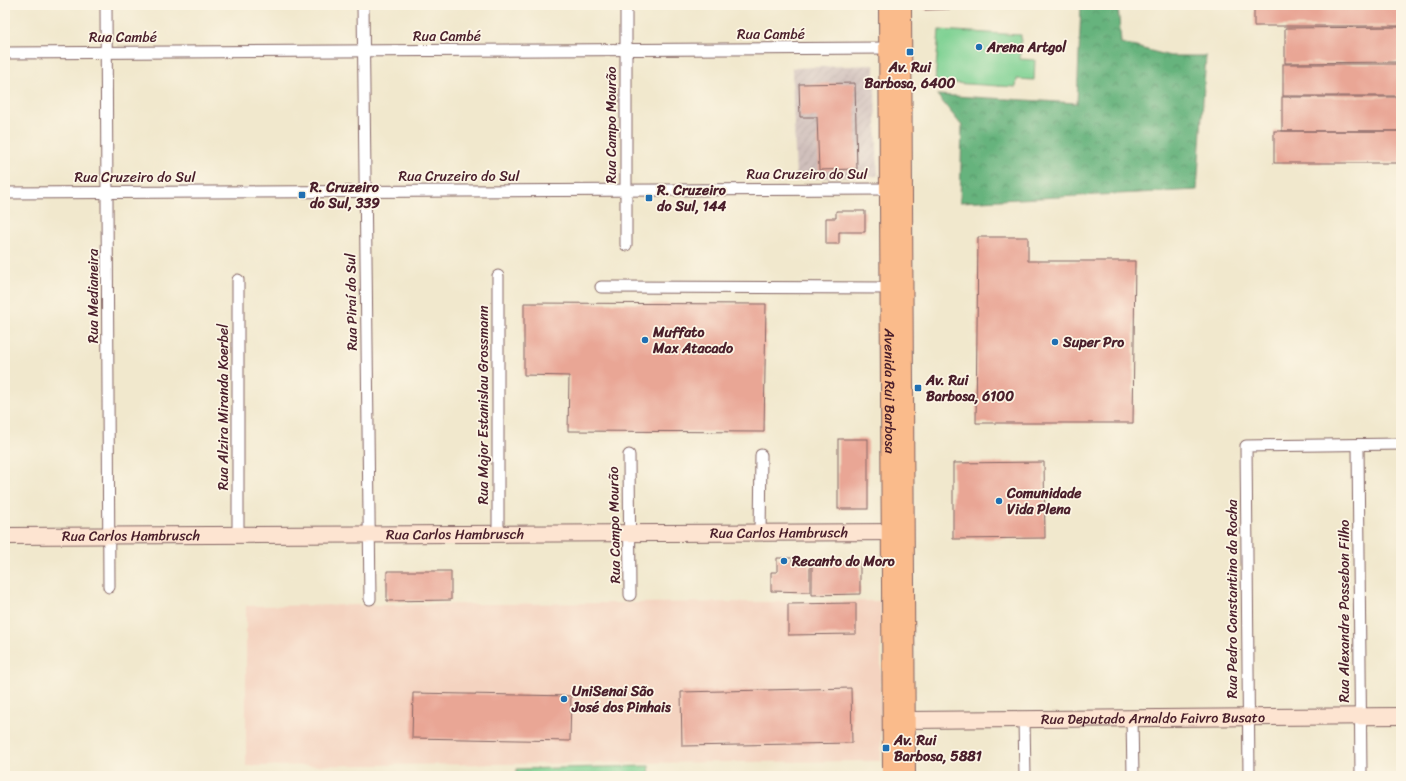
<svg xmlns="http://www.w3.org/2000/svg" width="1406" height="781" viewBox="0 0 1406 781" font-family="Sriracha,sans-serif">
<style>
.built{fill:#f4d3c0}
.industrial{fill:url(#industrial-furrows)}
.grass{fill:#7ed193;stroke:#64785f}
.forest{fill:url(#forest-crowns);stroke:#586954}
.building{fill:#e9a695}
.lines{fill:none;stroke-linecap:round;stroke-linejoin:round}
.street-casing{stroke:#846564;stroke-width:13}
.secondary-casing{stroke:#846564;stroke-width:18}
.primary-casing{stroke:#846564;stroke-width:20}
.street{stroke:#fff;stroke-width:11}
.secondary{stroke:#fde4d1;stroke-width:16}
.primary{stroke:#fabb8b;stroke-width:18}
.poi-dot{fill:#1f6fb2;stroke:#fcf5e5;stroke-width:1.5}
.labels{text-anchor:middle;stroke-width:3.5;stroke-linejoin:round;paint-order:stroke}
.street-label{font-size:14px;fill:#4a1f2b;stroke:#fcf5e5}
.poi-label{font-size:14px;font-weight:bold;fill:#4a1f2b;stroke:#fcf5e5;text-anchor:start}
</style>
<defs>
<pattern id="industrial-furrows" width="10" height="10" patternUnits="userSpaceOnUse"><rect width="10" height="10" fill="#d0c0bc"/><path d="M-1 1l2-2M0 10L10 0M9 11l2-2" fill="none" stroke="#b4a5a2"/></pattern>
<pattern id="forest-crowns" width="20" height="18" patternUnits="userSpaceOnUse"><rect width="20" height="18" fill="#66b37d"/><path d="M2 6a3 3 0 1 1 6 0M12 15a3 3 0 1 1 6 0" fill="none" stroke="#569167"/></pattern>
</defs>
<rect width="100%" height="100%" fill="#fcf5e5"/>
<filter id="ink" filterUnits="userSpaceOnUse"><feTurbulence type="fractalNoise" baseFrequency=".025" numOctaves="2"/><feDisplacementMap in="SourceGraphic" scale="8" xChannelSelector="R" yChannelSelector="G"/><feConvolveMatrix kernelMatrix="1 2 1 2 8 2 1 2 1" color-interpolation-filters="sRGB"/></filter>
<filter id="wash" filterUnits="userSpaceOnUse"><feTurbulence type="fractalNoise" baseFrequency=".012" numOctaves="4" result="noise"/><feDisplacementMap in="SourceGraphic" scale="16" xChannelSelector="R" yChannelSelector="G"/><feGaussianBlur stdDeviation="0.9" result="paint"/><feColorMatrix in="noise" values="0 0 0 0 0 0 0 0 0 0 0 0 0 0 0 0 0 1.4 0 .05"/><feComposite in="paint" operator="in"/></filter>
<g filter="url(#wash)">
<rect width="100%" height="100%" fill="#f1e8cd"/>
<polygon class="built" points="881,601 881,761 246,766 246,606"/>
<polygon class="industrial" points="874,65 878,176 796,179 792,68"/>
<g class="grass">
<polygon points="939,30 1021,35 1020,59 1035,60 1034,80 1017,79 1016,87 935,82"/>
<polygon points="649,766 650,776 517,776 517,769"/>
</g>
<polygon class="forest" points="1081,5 1118,5 1121,43 1170,56 1206,56 1197,190 960,202 962,126 937,95 1077,103"/>
<g id="blocks">
<g class="building">
<polygon points="925,5 953,5 953,9 925,10"/>
<rect x="1254" y="5" width="147" height="21"/>
<polygon points="1401,27 1401,62 1285,63 1285,28"/>
<rect x="1283" y="64" width="118" height="32"/>
<polygon points="855,83 857,169 819,170 817,117 800,117 799,84"/>
<rect x="1282" y="97" width="119" height="34"/>
<rect x="1274" y="131" width="127" height="32"/>
<polygon points="836,211 865,211 865,232 839,232 839,244 826,244 826,218 836,218"/>
<polygon points="978,237 1028,237 1028,261 1135,261 1133,423 976,423"/>
<polygon points="524,303 766,304 764,432 568,431 569,376 524,375"/>
<rect x="838" y="439" width="30" height="70"/>
<polygon points="1044,462 1045,538 953,539 953,463"/>
<polygon points="777,558 793,558 792,561 810,561 810,592 771,591 771,572 777,572"/>
<polygon points="860,561 860,594 812,595 812,562"/>
<polygon points="387,571 451,571 451,600 387,601"/>
<polygon points="856,603 856,634 788,635 788,604"/>
<polygon points="851,688 852,743 682,746 681,692"/>
<polygon points="413,693 571,696 570,741 412,738"/>
</g>
</g>
</g>
<g filter="url(#ink)">
<use href="#blocks" fill-opacity="0" stroke="#846564" stroke-width="1"/>
<g class="lines">
<defs>
<g id="street">
<polyline points="106,5 109,587"/>
<polyline points="363,5 370,599"/>
<polyline points="626,5 626,245"/>
<polyline points="5,53 888,48"/>
<polyline points="5,193 889,189"/>
<polyline points="601,287 890,288"/>
<polyline points="1358,445 1361,776"/>
<polyline points="629,455 630,595"/>
<polyline points="760,533 761,455"/>
<polyline points="498,534 498,276"/>
<polyline points="238,535 238,280"/>
<polyline points="1132,718 1133,776"/>
<polyline points="1024,719 1025,776"/>
<polyline points="1249,776 1246,446 1401,444"/>
</g>
<g id="secondary">
<path id="s1" d="M5,536l898,-4"/>
<path id="s2" d="M906,720l495,-4"/>
</g>
<g id="primary">
<path id="s3" d="M888,5l4,771"/>
<polyline points="902,5 906,776"/>
</g>
</defs>
<use href="#street" class="street-casing"/>
<use href="#secondary" class="secondary-casing"/>
<use href="#primary" class="primary-casing"/>
<use href="#street" class="street"/>
<use href="#secondary" class="secondary"/>
<use href="#primary" class="primary"/>
</g>
</g>
<g class="poi-dot">
<circle cx="979" cy="47" r="4"/>
<rect x="906" y="48" width="8" height="8" rx="2"/>
<rect x="298" y="191" width="8" height="8" rx="2"/>
<rect x="645" y="194" width="8" height="8" rx="2"/>
<circle cx="645" cy="340" r="4"/>
<circle cx="1055" cy="342" r="4"/>
<rect x="914" y="384" width="8" height="8" rx="2"/>
<circle cx="999" cy="501" r="4"/>
<circle cx="784" cy="561" r="4"/>
<circle cx="564" cy="699" r="4"/>
<rect x="882" y="744" width="8" height="8" rx="2"/>
</g>
<g class="labels">
<g class="street-label">
<text x="771" y="39">Rua Cambé</text>
<text x="447" y="41">Rua Cambé</text>
<text x="123" y="42">Rua Cambé</text>
<text transform="translate(611 125) rotate(-90)" y="5">Rua Campo Mourão</text>
<text x="807" y="179">Rua Cruzeiro do Sul</text>
<text x="459" y="181">Rua Cruzeiro do Sul</text>
<text x="135" y="182">Rua Cruzeiro do Sul</text>
<text transform="translate(93 296) rotate(-90)" y="5">Rua Medianeira</text>
<text transform="translate(351 302) rotate(-91)" y="5">Rua Piraí do Sul</text>
<text dy="5" stroke="none"><textPath href="#s3" startOffset="386">Avenida Rui Barbosa</textPath></text>
<text transform="translate(483 405) rotate(-90)" y="5">Rua Major Estanislau Grossmann</text>
<text transform="translate(223 407) rotate(-90)" y="5">Rua Alzira Miranda Koerbel</text>
<text transform="translate(614 525) rotate(-91)" y="5">Rua Campo Mourão</text>
<text dy="5" stroke="none"><textPath href="#s1" startOffset="774">Rua Carlos Hambrusch</textPath></text>
<text dy="5" stroke="none"><textPath href="#s1" startOffset="450">Rua Carlos Hambrusch</textPath></text>
<text dy="5" stroke="none"><textPath href="#s1" startOffset="126">Rua Carlos Hambrusch</textPath></text>
<text transform="translate(1232 599) rotate(-90)" y="5">Rua Pedro Constantino da Rocha</text>
<text transform="translate(1344 611) rotate(-90)" y="5">Rua Alexandre Possebon Filho</text>
<text dy="5" stroke="none"><textPath href="#s2" startOffset="247">Rua Deputado Arnaldo Faivro Busato</textPath></text>
</g>
<g class="poi-label">
<text x="987" y="52">Arena Artgol</text>
<text x="910" y="72" text-anchor="middle">Av. Rui<tspan x="910" dy="16">Barbosa, 6400</tspan></text>
<text x="310" y="192">R. Cruzeiro<tspan x="310" dy="16">do Sul, 339</tspan></text>
<text x="657" y="195">R. Cruzeiro<tspan x="657" dy="16">do Sul, 144</tspan></text>
<text x="653" y="337">Muffato<tspan x="653" dy="16">Max Atacado</tspan></text>
<text x="1063" y="347">Super Pro</text>
<text x="926" y="385">Av. Rui<tspan x="926" dy="16">Barbosa, 6100</tspan></text>
<text x="1007" y="498">Comunidade<tspan x="1007" dy="16">Vida Plena</tspan></text>
<text x="792" y="566">Recanto do Moro</text>
<text x="572" y="696">UniSenai São<tspan x="572" dy="16">José dos Pinhais</tspan></text>
<text x="894" y="745">Av. Rui<tspan x="894" dy="16">Barbosa, 5881</tspan></text>
</g>
</g>
<rect width="1406" height="781" fill="none" stroke="#fcf5e5" stroke-width="20"/>
</svg>
